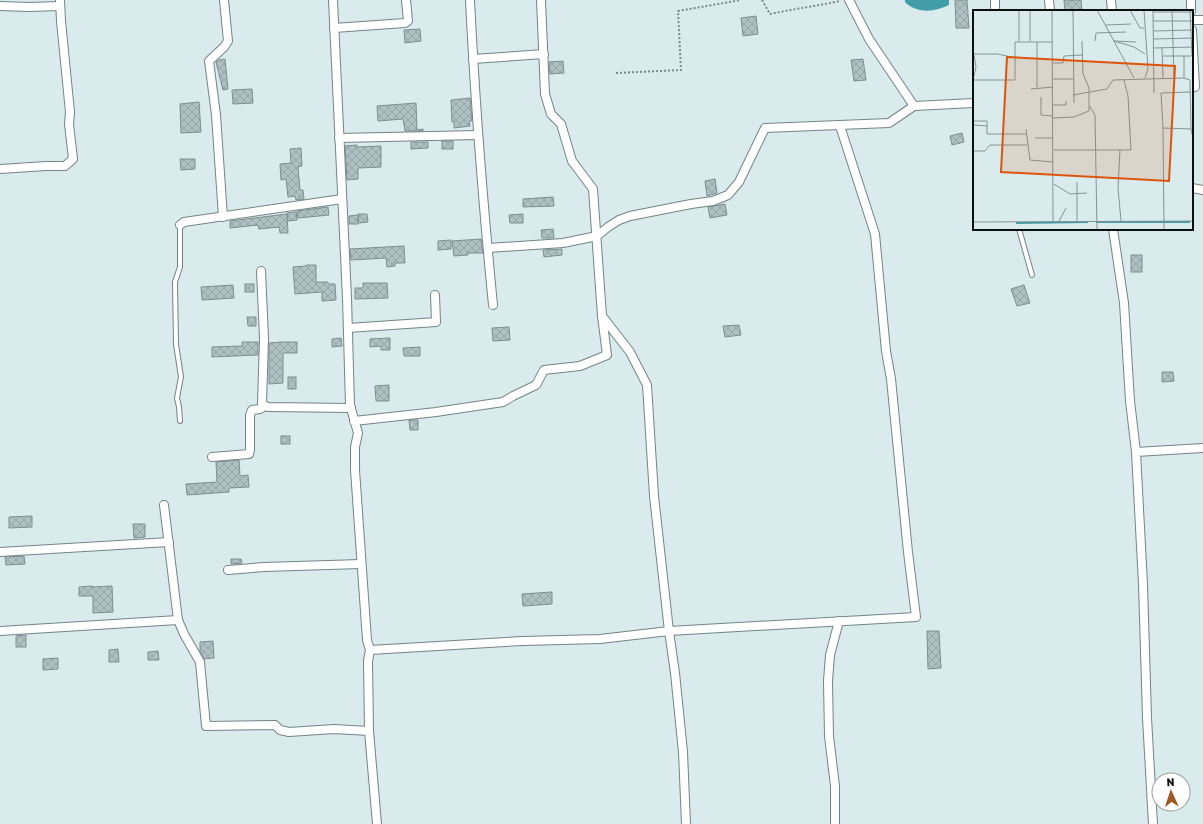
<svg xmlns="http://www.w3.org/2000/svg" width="1203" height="824" viewBox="0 0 1203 824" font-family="Rubik,sans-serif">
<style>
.water{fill:#419da7}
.building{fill:url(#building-cross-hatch);stroke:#7f8f91}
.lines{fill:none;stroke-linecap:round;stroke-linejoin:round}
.lane-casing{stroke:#748486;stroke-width:6}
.street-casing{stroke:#748486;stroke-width:10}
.path{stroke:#7c898a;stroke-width:2;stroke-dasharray:2 2;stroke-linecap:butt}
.lane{stroke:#fff;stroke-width:4}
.street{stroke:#fff;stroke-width:8}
.inset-river{fill:none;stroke:#419da7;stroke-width:2}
.inset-road{fill:none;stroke:#869394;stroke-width:1}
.view{fill:#dd550c;fill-opacity:0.15;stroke:#dd550c;stroke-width:2}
.inset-edge{fill:none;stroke:#090f0f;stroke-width:2}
</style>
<defs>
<pattern id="building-cross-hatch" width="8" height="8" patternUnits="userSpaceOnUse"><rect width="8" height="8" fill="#afc0c2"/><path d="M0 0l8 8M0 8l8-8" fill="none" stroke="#95a4a6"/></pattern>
</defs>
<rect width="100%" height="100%" fill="#d9ebed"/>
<path class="water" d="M905,0h44v5c-14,7 -32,9 -44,-3z"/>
<g class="building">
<polygon points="955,0 967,0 969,28 956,28"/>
<polygon points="1064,0 1081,0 1082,11 1065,11"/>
<polygon points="756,16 758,34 743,36 741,18"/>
<polygon points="420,29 421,41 405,43 404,30"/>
<polygon points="225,59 228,89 223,90 216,62 219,60"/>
<polygon points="863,59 866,80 854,81 851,60"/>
<polygon points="563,61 564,73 550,74 549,62"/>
<polygon points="252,89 253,103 233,104 232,90"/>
<polygon points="470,98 472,121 469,121 470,126 454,128 454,122 452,122 451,100"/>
<polygon points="199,102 201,132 181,133 180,104"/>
<polygon points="416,103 417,130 423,129 423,131 405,131 403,119 378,121 377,106"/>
<polygon points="962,133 964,142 952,145 950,136"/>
<rect x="442" y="141" width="11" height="8"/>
<polygon points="411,142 428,142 428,148 411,149"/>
<polygon points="357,145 357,147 381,146 381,167 358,168 358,179 347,180 345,146"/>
<polygon points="301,148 302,166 298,167 300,190 303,190 304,199 296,200 295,196 288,197 286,179 281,180 280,164 291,163 290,149"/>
<polygon points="180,159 195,159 195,169 181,170"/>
<polygon points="715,179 717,193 707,196 705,181"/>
<polygon points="553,197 554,206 523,207 523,199"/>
<polygon points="725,204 727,215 710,218 708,207"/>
<polygon points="328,207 329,215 298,218 297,211"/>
<polygon points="296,212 297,220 288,221 287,213"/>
<polygon points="287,214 288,233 280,233 279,227 259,229 258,225 230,228 230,221"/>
<polygon points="358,214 367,214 368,222 359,223"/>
<polygon points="523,214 523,223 510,223 509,215"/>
<polygon points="358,215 358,224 349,224 349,216"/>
<polygon points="553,229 554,238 542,238 541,230"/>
<polygon points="481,239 483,253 468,253 468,255 454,256 452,241"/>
<polygon points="451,240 451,249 438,250 438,241"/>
<polygon points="404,246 405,263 395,263 395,266 387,267 386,258 351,260 350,249"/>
<polygon points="562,249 562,255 544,257 543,250"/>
<rect x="1131" y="255" width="11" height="17"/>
<polygon points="306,265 316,265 316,282 328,282 328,284 335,284 336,300 322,301 322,292 295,294 293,267 306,266"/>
<polygon points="363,283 387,283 388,298 355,299 355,288 363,288"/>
<rect x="245" y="284" width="9" height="8"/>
<polygon points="233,285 234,298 202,300 201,287"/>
<polygon points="1024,285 1030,303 1017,306 1011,289"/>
<polygon points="247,317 256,317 256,326 248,326"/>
<polygon points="739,325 741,335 725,337 723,326"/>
<polygon points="509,327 510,340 493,341 492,328"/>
<polygon points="341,338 342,346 332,347 332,339"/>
<polygon points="390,338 390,350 381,350 381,346 370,347 370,339"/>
<polygon points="242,342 258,342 258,355 212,357 212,347 242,346"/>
<polygon points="282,342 297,342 297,353 283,353 283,383 269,384 269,343"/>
<polygon points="420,347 420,356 404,356 403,348"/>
<polygon points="1162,372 1173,372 1174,381 1162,382"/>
<rect x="288" y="377" width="8" height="12"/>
<polygon points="389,385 389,401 376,401 375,386"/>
<polygon points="409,420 418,420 418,430 410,430"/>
<rect x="281" y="436" width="9" height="8"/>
<polygon points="239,460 240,476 248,475 249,487 229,488 229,492 187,495 186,484 217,482 216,462"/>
<polygon points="32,516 32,527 9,528 9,517"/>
<polygon points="133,524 145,524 145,537 134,538"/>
<polygon points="24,556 25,564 6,565 5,557"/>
<polygon points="231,559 241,559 242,563 231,564"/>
<polygon points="92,586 92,587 112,586 113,612 93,613 93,596 79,596 79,587"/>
<polygon points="552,592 552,604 523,606 522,594"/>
<polygon points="927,631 939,631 941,668 928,669"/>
<polygon points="26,635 26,647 16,647 16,636"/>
<polygon points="213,641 214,658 204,659 200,651 200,642"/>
<polygon points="118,649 119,662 109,662 109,650"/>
<polygon points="158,651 159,660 148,660 148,652"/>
<polygon points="58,658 58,669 43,670 43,659"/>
</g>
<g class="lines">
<defs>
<g id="lane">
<polyline points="1019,229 1032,275"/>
<polyline points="180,421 179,407 177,398 181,377 176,344 175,282 180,267 180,225"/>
</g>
<g id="street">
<polyline points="333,0 347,298 350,405 358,433 355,447 355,470 367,640 370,650 368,661 369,731 377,824"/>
<path d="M470,0c5,102 13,203 23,305"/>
<polyline points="541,0 545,94 551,114 561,124 572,161 593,189 602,316 630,352 647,385 654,496 669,631 675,673 683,752 686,824"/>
<polyline points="849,0 869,39 914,106"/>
<polyline points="995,0 995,11"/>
<polyline points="1049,0 1050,11"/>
<polyline points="1111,0 1112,11"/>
<polyline points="1191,0 1191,11"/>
<polyline points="0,6 29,7 60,6"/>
<polyline points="1192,20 1203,20"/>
<polyline points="334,28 405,23 408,21 406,0"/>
<polyline points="1192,30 1195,87"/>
<polyline points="473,59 544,54"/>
<polyline points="339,138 478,135"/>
<polyline points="0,169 46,166 65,166 73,159 69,124 70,112 61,21 60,0"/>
<polyline points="1192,188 1203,190"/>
<polyline points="223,217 216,115 209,61 224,47 228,41 224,0"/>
<polyline points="180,225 184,222 342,199"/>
<polyline points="1113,229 1124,303 1130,401 1136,452"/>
<polyline points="488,248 563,243 597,236 608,227 619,220 630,216 691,204 713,201 728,195 739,182 765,128 889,123 914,106 974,103"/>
<polyline points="261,271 264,338 262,404 268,407 351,408"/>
<polyline points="348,328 436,322 435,295"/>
<polyline points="354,421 436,412 503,402 513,396 536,385 544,370 580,366 607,355 602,316"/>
<polyline points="212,457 249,454 250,450 250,415 252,410 260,409 265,406"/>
<polyline points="164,505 178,620 184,634 200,662 206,726 275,725 280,730 289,732 334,729 369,731"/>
<polyline points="0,552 169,542"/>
<polyline points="228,570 264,567 361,564"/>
<polyline points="0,631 178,620"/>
<polyline points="370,650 522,641 600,639 669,631 916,617 908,552 891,379 886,351 875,234 840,126"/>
<polyline points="835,824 835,786 829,736 828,681 830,655 839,621"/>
<polyline points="1153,824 1147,718 1143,584 1136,452 1203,448"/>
</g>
</defs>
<use href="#lane" class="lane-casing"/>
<use href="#street" class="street-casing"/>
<g class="path">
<path d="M762,0l8,14c23,-5 47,-8 70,-13"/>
<polyline points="616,73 681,70 678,11 741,0"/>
</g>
<use href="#lane" class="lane"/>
<use href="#street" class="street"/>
</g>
<g transform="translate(973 10)">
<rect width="220" height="220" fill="#d9ebed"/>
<path class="inset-river" d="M123,212h94M43,213l72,-1"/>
<path class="inset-road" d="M46,0v31M57,0v31M79,0l1,211M100,0l1,93M124,0l37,68M157,0l10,18h4M171,0l4,59 -3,9M180,0l1,83M199,0l2,67M217,0l2,46M180,2h40M180,11h40M133,15l25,-1M180,21l40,-1M181,29l39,-1M109,31l1,33 6,14v17l6,10 2,115M122,31l1,-8 30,-1M163,32l-22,-1 20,6 11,7M181,38l39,-1M189,38l1,30M0,39l3,18 -3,13M1,44h24l17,4M190,46h28M211,46v22M80,53h10l1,-7 19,-1M80,69h20M0,70h42v-38h37M58,79l22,-2M64,79v-47M100,85l34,-6 6,-9 71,-2 6,2 1,49M68,87v18l12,1M80,95h13v-4M80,108l21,-1 15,-6v-5M0,111h14v13h40M0,115l14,1M190,118l-2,-35 29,-1M53,119l4,31 23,2M62,128h18M81,140h77l-3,-54 -4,-16M147,140l-2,38 3,33M0,141h12l5,-6h37M104,172v39M81,174l16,10 17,-1M86,211l7,-13M0,212l220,-1M191,220l-1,-102 28,1 2,9"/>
<path class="view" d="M34,47l168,9 -6,115 -168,-9z"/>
<rect width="220" height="220" class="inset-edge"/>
</g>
<g transform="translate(1171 792) rotate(357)"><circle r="19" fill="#ffffff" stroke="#9d9f9f"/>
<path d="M0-3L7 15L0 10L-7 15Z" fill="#9b5926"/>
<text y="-6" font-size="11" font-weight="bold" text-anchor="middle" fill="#090f0f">N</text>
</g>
</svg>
